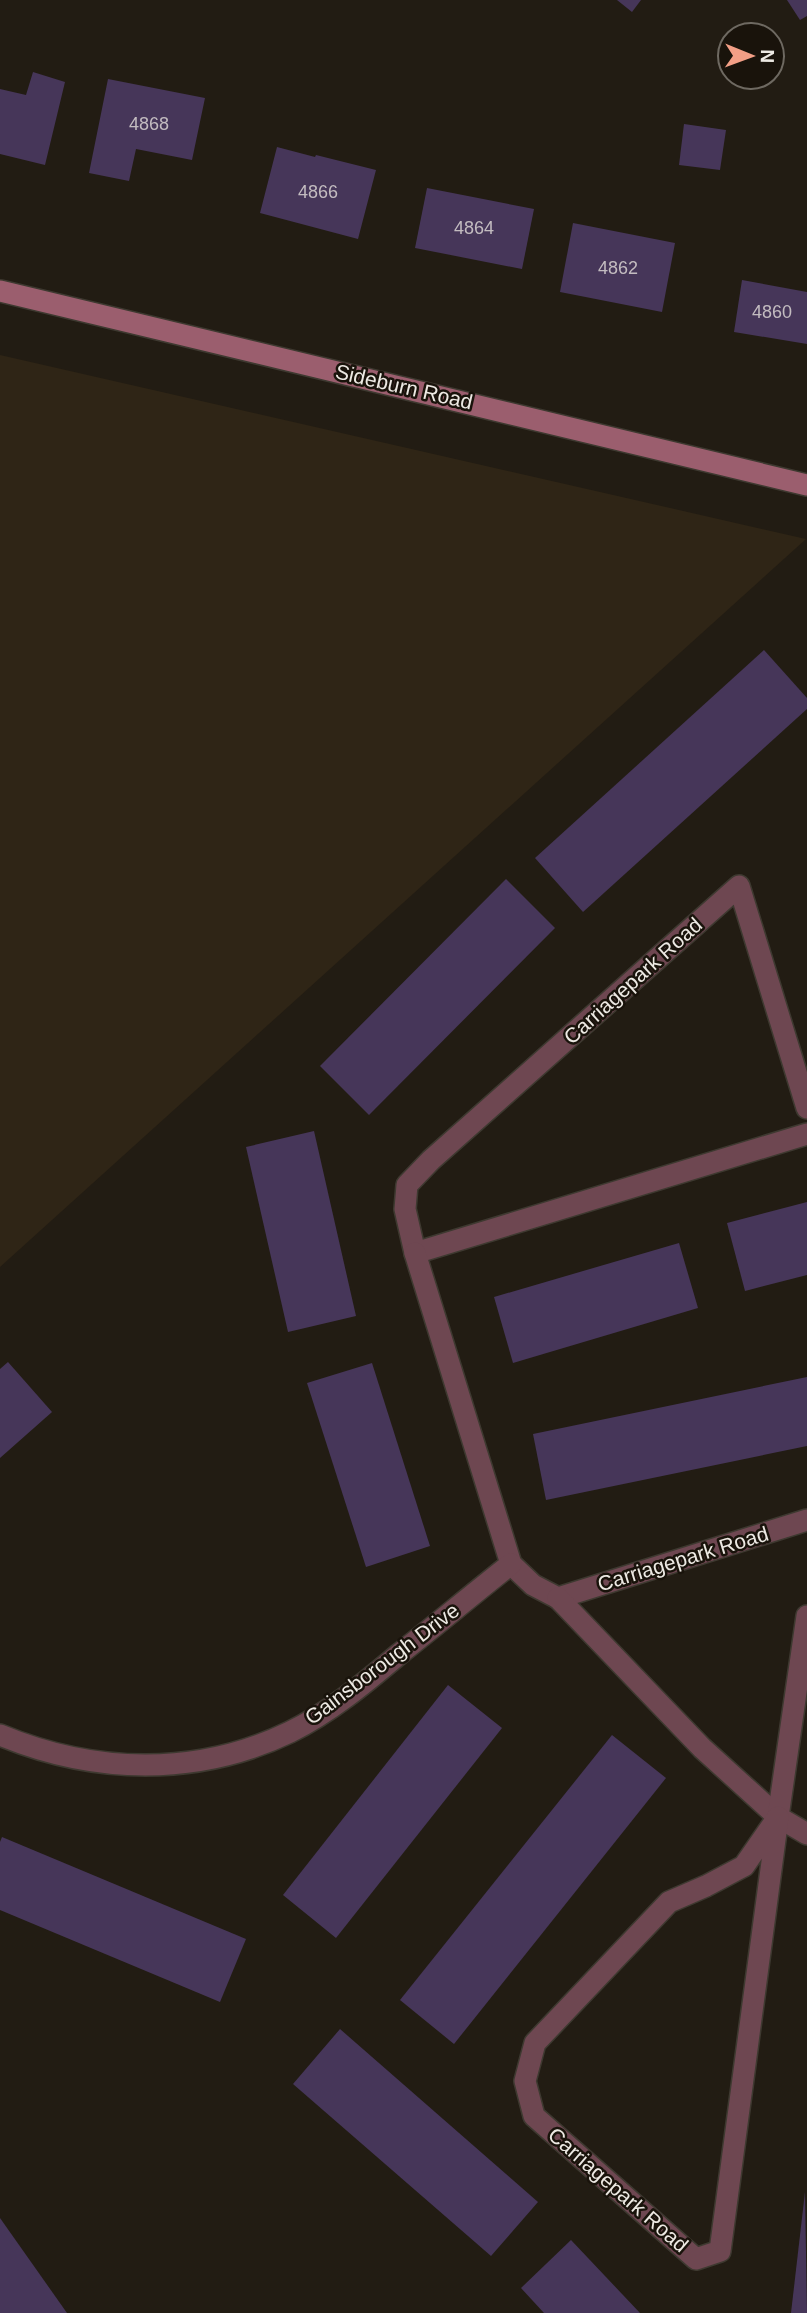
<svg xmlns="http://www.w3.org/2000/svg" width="807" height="2313" viewBox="0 0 807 2313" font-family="Arial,sans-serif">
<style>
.built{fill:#2f2516}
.building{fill:#463659}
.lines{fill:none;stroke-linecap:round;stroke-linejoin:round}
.street-casing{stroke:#3e3930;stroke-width:24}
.secondary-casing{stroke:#3e3930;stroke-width:24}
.street{stroke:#6e4751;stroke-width:21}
.secondary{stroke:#9b5e6e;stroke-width:21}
.labels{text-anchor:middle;stroke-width:5;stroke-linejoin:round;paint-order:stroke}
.number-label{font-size:18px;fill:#c3bcc0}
.street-label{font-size:21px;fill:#ede9e3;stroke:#19130b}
</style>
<rect width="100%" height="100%" fill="#221c13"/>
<polygon class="built" points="0,355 806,539 0,1267"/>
<g class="building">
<polygon points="617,0 641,0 632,12"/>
<polygon points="787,0 807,0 807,16 800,20"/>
<polygon points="33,72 65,82 45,165 0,154 0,89 26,95"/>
<polygon points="108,79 205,98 192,160 136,149 129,181 89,173"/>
<polygon points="684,124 726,130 720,170 679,165"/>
<polygon points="277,147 315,157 316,155 376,170 358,239 260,213"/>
<polygon points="427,188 534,209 522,269 415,248"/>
<polygon points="573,223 675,243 662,312 560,292"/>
<polygon points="742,280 807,292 807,344 734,332"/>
<polygon points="764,650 807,698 807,709 583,912 535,858"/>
<polygon points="506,879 555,928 369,1115 320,1066"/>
<polygon points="314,1131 356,1316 288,1332 246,1147"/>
<polygon points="807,1202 807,1275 745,1291 727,1223"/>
<polygon points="679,1243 698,1308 513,1363 494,1297"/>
<polygon points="8,1362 52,1412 0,1458 0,1369"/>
<polygon points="372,1363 430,1546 366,1567 307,1383"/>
<polygon points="807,1377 807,1446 546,1500 533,1434"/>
<polygon points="448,1685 502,1728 336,1938 283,1895"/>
<polygon points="612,1735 666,1778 454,2044 400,2000"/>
<polygon points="2,1837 246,1939 220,2002 0,1910 0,1842"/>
<polygon points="340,2029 538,2202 491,2256 293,2084"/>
<polygon points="805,2192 807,2313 791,2313"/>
<polygon points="0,2218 67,2313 0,2313"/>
<polygon points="571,2240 640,2313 544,2313 521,2288"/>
</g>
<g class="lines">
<defs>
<g id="street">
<polyline points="807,1108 739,886 431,1160 407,1185 405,1209 415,1253 807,1134"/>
<polyline points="415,1253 511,1564 533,1585 558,1598 807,1520"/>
<polyline points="558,1598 702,1748 778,1817"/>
<polyline points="807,1616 778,1817 807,1834"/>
<path d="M0,1735c94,39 197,42 290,-3 39,-19 75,-49 108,-77 38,-30 75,-61 113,-91"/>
<polygon points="778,1817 720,2251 696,2259 534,2116 525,2081 535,2043 669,1902 706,1886 744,1866"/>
</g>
<polyline id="secondary" points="0,291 807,485"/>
</defs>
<use href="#street" class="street-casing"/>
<use href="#secondary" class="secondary-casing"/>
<use href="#street" class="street"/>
<use href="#secondary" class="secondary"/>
</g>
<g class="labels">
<g class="number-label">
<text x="149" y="130">4868</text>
<text x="318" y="198">4866</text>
<text x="474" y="234">4864</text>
<text x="618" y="274">4862</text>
<text x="772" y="318">4860</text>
</g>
<g class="street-label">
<text transform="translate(404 387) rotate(13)" y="7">Sideburn Road</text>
<text transform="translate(633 981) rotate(-42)" y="7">Carriagepark Road</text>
<text transform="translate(683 1559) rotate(-17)" y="7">Carriagepark Road</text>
<text transform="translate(382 1664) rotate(-37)" y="7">Gainsborough Drive</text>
<text transform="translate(618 2190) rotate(41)" y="7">Carriagepark Road</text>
</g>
</g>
<g transform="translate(751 56) rotate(91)"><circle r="33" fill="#19130b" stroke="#6e6961" stroke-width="2"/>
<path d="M0-5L12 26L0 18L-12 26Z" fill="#f39f86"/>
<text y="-10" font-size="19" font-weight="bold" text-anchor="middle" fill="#ede9e3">N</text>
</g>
</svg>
